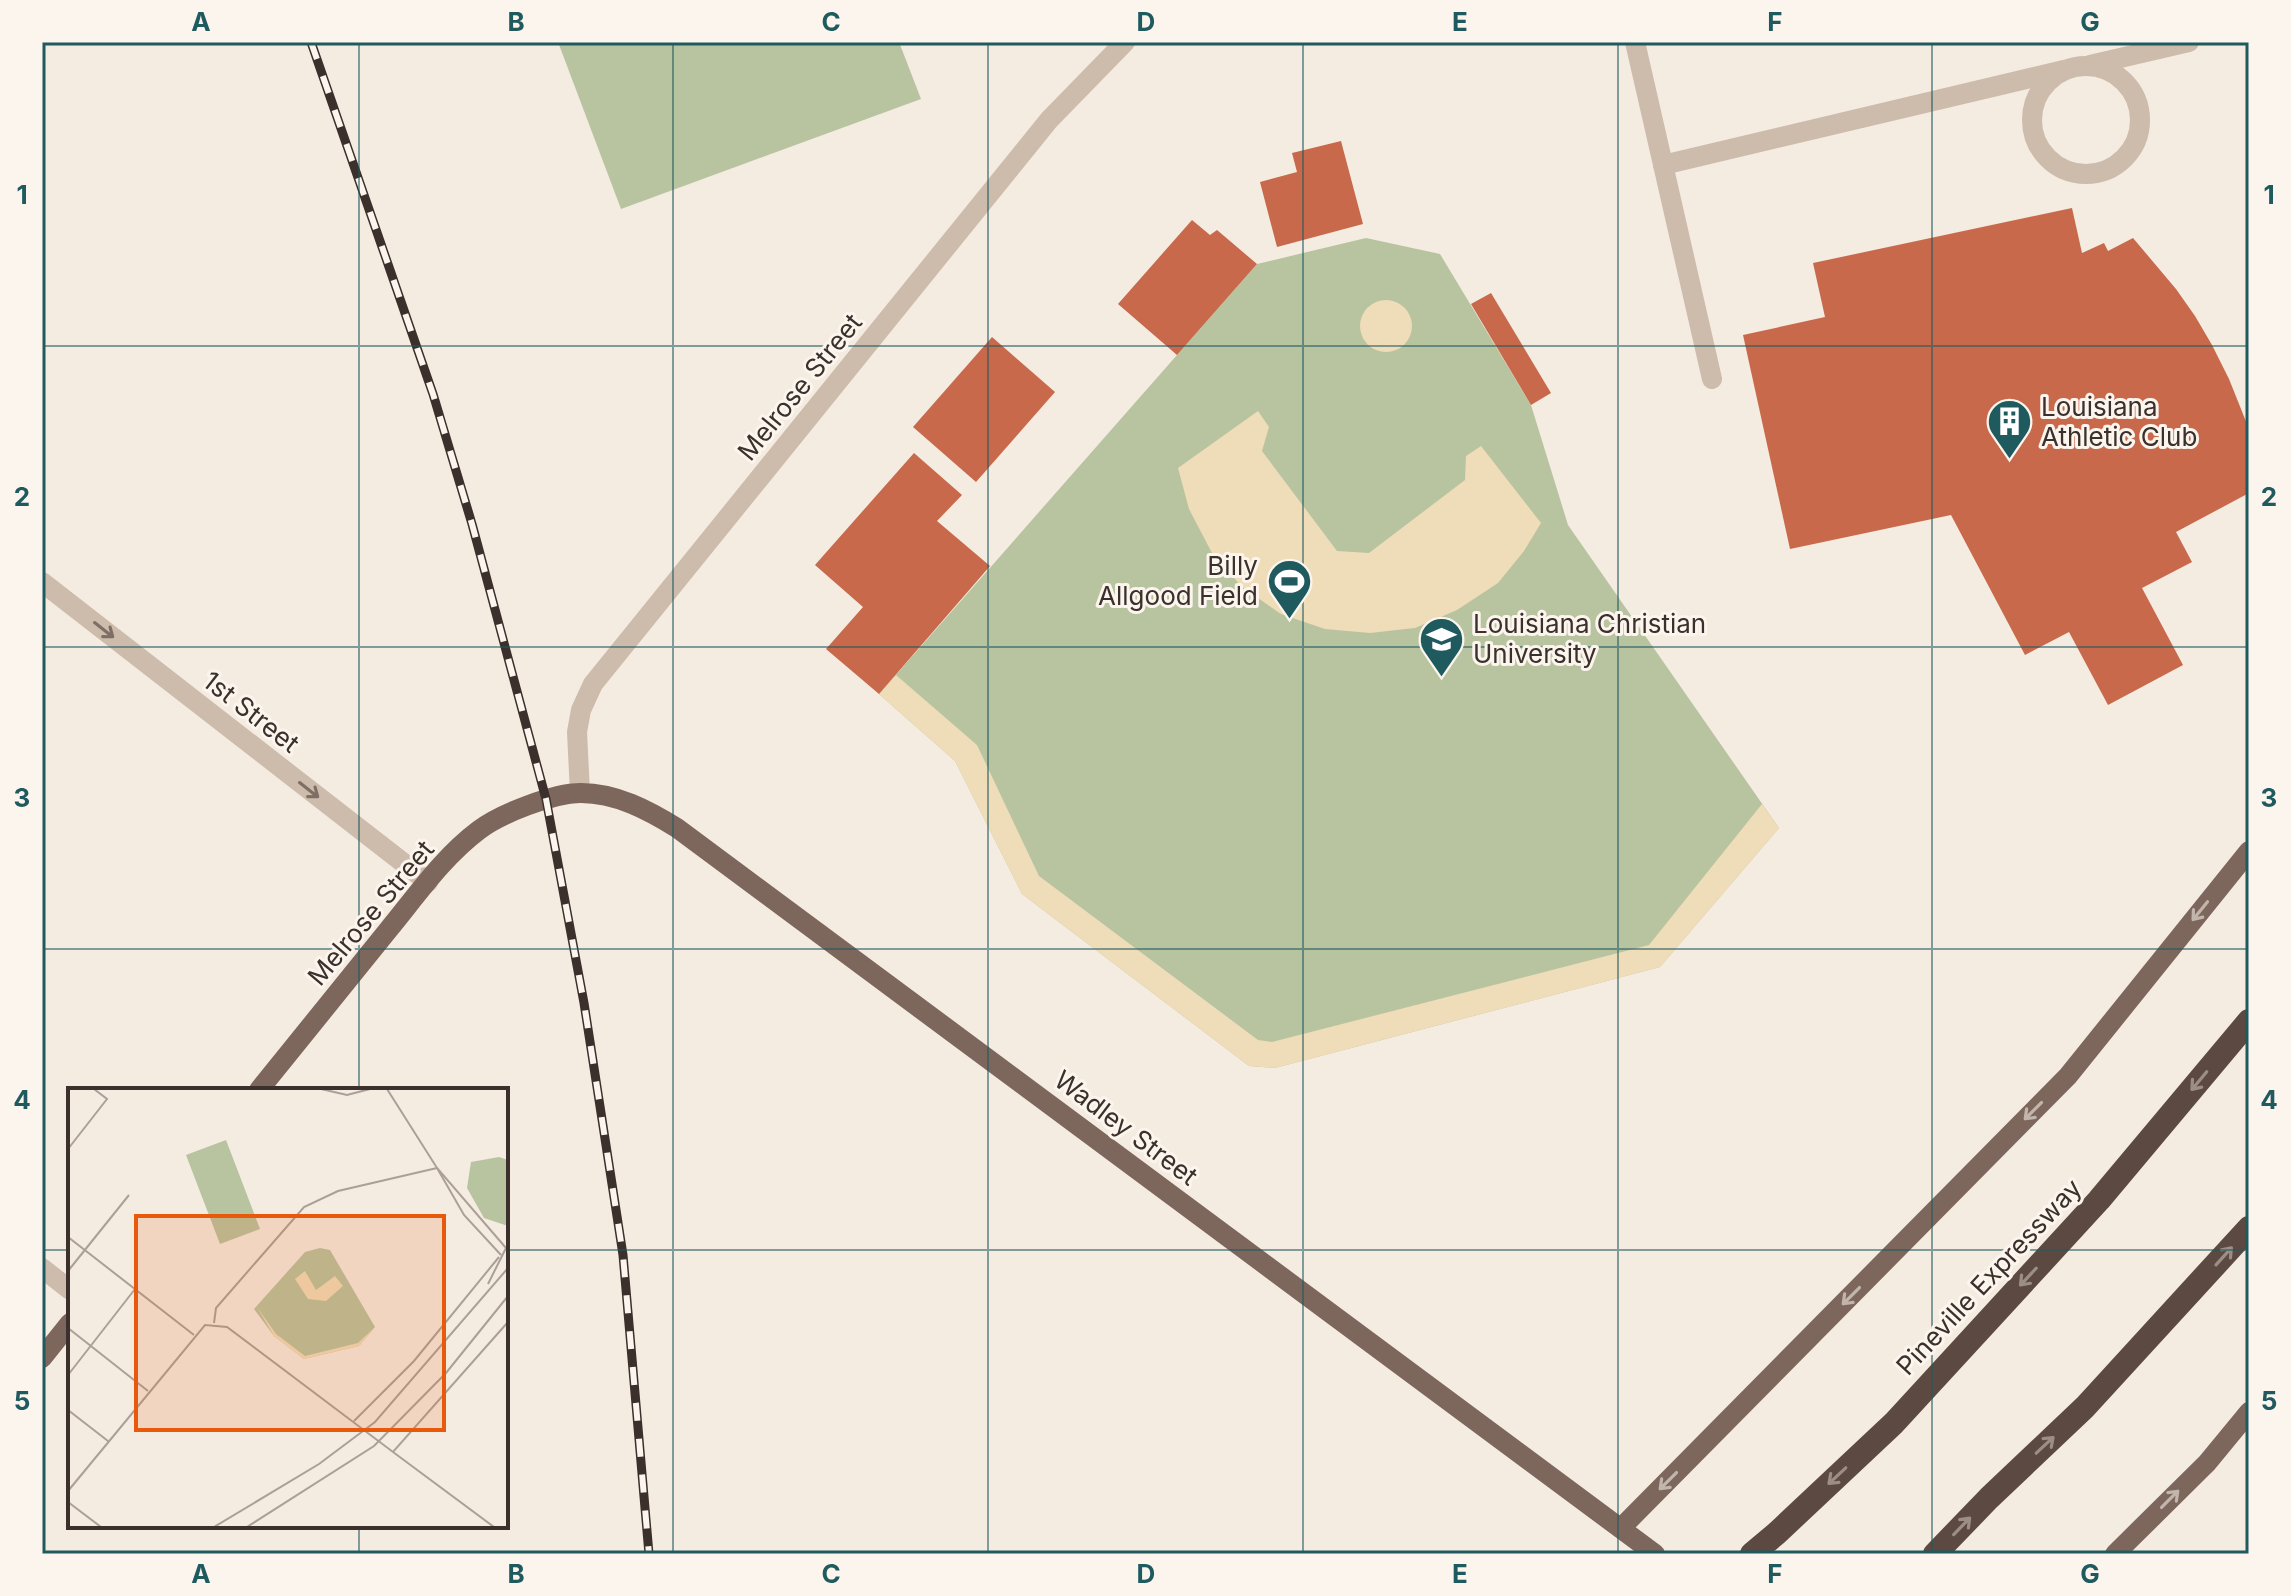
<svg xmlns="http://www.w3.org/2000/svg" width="2291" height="1596" viewBox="0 0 2291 1596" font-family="Inter,sans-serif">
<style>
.green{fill:#b8c4a0}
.sand{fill:#efdcb8}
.building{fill:#c8694b}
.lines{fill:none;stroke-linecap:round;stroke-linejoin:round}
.minor{stroke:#cdbbac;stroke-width:20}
.major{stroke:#7d675c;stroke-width:20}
.highway{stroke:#5c4a42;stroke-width:24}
.rail-casing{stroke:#3b302b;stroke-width:9}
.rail{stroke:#fbf5ee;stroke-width:6;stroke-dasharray:18;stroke-linecap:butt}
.oneway{stroke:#7d6f65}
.oneway2{stroke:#c2b5ac}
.oneway3{stroke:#9c8e87}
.grid{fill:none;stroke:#1f5a5e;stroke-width:2;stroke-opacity:0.55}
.labels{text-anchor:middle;stroke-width:6;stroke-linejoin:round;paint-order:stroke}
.street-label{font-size:26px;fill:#3b302b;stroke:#fbf5ee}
.poi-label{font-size:26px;fill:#3b302b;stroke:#fbf5ee;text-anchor:start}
.inset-road{fill:none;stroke:#aaa098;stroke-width:2}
.view{fill:#e8590c;fill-opacity:0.15;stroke:#e8590c;stroke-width:4}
.inset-edge{fill:none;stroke:#3b302b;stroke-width:4}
.neatline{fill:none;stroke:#1f5a5e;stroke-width:3}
.grid-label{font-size:26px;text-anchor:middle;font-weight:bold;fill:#1f5a5e}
</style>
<rect width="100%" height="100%" fill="#f4ebe1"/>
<g class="green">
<polygon points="558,42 899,42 921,99 621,209"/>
<polygon points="1366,238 1440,254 1531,405 1568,525 1779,828 1660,967 1275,1068 1249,1066 1022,894 955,761 879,694 1257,264"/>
</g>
<g class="sand">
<circle cx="1386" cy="326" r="26"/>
<polygon points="1258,411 1269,427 1262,451 1337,551 1369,553 1465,480 1466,456 1481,446 1541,523 1524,551 1498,583 1457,610 1415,628 1370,633 1325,629 1281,614 1242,587 1212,553 1189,509 1178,468"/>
<polygon points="896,675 977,745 1039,876 1258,1040 1272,1042 1649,945 1762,804 1779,828 1660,967 1275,1068 1249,1066 1022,894 955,761 879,694"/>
</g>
<g class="building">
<polygon points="1341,141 1363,224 1277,247 1260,182 1297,172 1292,153"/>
<polygon points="2072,208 2082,253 2104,243 2108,251 2133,238 2176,289 2195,316 2212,345 2229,379 2249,429 2249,493 2176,532 2192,562 2142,588 2183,665 2108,705 2069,632 2025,655 1951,515 1790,549 1743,335 1825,317 1813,263"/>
<polygon points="1192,220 1210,235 1217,230 1257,264 1177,355 1118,304"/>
<polygon points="1491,293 1551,393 1531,405 1471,304"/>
<polygon points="992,337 1055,392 976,482 913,427"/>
<polygon points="914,453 962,495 937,521 990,566 879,694 826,649 863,607 815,565"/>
</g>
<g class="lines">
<g class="minor">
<polyline points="1635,42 1712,379"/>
<polyline points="2090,65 2189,42"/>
<circle cx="2086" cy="120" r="54"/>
<polyline points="1663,165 2064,70"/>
<polyline points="42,582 428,882"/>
<polyline points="580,793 577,732 581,710 593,684 1049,120 1125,42"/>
<polyline points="42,1268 70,1290"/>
</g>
<g class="major">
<path d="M259,1090c43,-54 87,-107 130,-161 28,-34 54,-72 90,-99 21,-16 74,-37 102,-37 35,0 67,17 96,35l978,726"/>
<polyline points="42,1358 70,1323"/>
<polyline points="1621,1528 2068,1076 2249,851"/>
<polyline points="2115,1554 2207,1463 2249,1412"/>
</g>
<g class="highway">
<polyline points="1752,1554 1777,1533 1894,1423 2099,1200 2249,1021"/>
<polyline points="1935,1554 1989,1498 2085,1407 2249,1228"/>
</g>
<defs>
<polyline id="rail" points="311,42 433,394 472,524 546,799 584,1003 623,1255 649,1554"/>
</defs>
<use href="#rail" class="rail-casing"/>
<use href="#rail" class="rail"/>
</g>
<defs><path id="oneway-shaft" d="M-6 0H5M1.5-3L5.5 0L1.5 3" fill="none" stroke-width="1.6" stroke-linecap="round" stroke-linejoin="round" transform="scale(2)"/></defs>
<g class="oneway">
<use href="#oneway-shaft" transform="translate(104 630) rotate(38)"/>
<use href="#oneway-shaft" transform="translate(309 790) rotate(38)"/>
</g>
<g class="oneway2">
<use href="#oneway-shaft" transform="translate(2200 911) rotate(129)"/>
<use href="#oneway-shaft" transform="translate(2033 1111) rotate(135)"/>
<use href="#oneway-shaft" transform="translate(1851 1296) rotate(135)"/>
<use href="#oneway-shaft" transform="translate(1668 1481) rotate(135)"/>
<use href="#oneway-shaft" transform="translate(2170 1499) rotate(-45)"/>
</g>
<g class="oneway3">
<use href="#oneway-shaft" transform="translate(2199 1081) rotate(130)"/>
<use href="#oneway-shaft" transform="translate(2224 1256) rotate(-48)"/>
<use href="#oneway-shaft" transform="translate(2028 1277) rotate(133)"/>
<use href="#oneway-shaft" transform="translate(2045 1445) rotate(-43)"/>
<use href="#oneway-shaft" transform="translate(1837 1476) rotate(137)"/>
<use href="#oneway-shaft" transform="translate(1962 1526) rotate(-46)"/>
</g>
<path class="grid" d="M359,42v1048M673,42v1512M988,42v1512M1303,42v1512M1618,42v1512M1932,42v1512M42,346h2207M42,647h2207M42,949h2207M42,1250h28M506,1250h1743M359,1526v28"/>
<defs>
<symbol id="building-pin" viewBox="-11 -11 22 30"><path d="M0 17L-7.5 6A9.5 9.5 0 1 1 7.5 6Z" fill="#1f5a5e" stroke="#fbf5ee"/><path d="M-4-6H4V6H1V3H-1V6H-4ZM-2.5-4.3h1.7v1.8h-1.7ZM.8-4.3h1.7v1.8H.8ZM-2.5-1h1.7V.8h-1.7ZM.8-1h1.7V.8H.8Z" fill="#fff"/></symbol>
<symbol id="stadium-pin" viewBox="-11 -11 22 30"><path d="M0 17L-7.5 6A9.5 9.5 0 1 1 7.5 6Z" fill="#1f5a5e" stroke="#fbf5ee"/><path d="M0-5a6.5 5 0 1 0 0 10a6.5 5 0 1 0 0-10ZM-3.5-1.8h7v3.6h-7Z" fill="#fff"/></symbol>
<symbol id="university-pin" viewBox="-11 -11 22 30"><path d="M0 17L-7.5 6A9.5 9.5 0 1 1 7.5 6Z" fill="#1f5a5e" stroke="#fbf5ee"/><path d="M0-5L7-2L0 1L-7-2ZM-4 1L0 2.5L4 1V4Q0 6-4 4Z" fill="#fff"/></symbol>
</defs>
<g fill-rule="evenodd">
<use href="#building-pin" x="1984" y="396" width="51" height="69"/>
<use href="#stadium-pin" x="1264" y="556" width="51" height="69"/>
<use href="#university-pin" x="1416" y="614" width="51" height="69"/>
</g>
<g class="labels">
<g class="street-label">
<text transform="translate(800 387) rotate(-51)" y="9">Melrose Street</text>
<text transform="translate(251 712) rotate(38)" y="9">1st Street</text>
<text transform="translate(371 913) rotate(-50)" y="9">Melrose Street</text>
<text transform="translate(1126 1128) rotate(37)" y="9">Wadley Street</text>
<text transform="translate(1989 1277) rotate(-47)" y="9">Pineville Expressway</text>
</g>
<g class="poi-label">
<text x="2041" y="416">Louisiana<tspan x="2041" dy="30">Athletic Club</tspan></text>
<text x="1258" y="575" text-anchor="end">Billy<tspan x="1258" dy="30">Allgood Field</tspan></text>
<text x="1473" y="633">Louisiana Christian<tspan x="1473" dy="30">University</tspan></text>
</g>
</g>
<g transform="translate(68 1088)">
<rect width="440" height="440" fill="#f4ebe1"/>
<path d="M158,52l34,89 -40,15 -34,-89zM431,69l9,3v66l-24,-8 -17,-30 4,-26zM252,160l10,2 45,77 -16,19 -55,13 -30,-23 -20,-27 51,-57z" fill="#b8c4a0"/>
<path d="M237,183l11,19 19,-14 8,10 -17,15 -18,-2 -13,-20zM189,219l19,27 29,22 53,-13 17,-16 -16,19 -55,13 -30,-23z" fill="#efdcb8"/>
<path class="inset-road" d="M253,1l26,6 23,-6M319,1l50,79 69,80M0,61l39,-50 -13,-10M369,80l27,47 37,40M0,149l126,98M0,183l61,-76M420,196l18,-36M146,235l2,-15 88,-101 34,-16 99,-23M0,240l80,63M0,287l67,-86M0,322l40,31M286,333l60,-60 85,-104M325,364l101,75M0,403l137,-166 22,2 166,125 115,-130M0,414l33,25M146,439l105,-63 56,-42 133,-154M179,439l127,-81 72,-73 62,-77"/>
<path class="view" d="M68,128h308v214h-308z"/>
<rect width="440" height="440" class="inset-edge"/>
</g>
<rect width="2291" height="1596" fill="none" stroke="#fbf5ee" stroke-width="88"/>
<rect x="44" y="44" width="2203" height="1508" class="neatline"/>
<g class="grid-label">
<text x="201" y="31">A</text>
<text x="516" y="31">B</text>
<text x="831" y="31">C</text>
<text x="1146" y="31">D</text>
<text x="1460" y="31">E</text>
<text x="1775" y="31">F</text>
<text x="2090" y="31">G</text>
<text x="22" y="204">1</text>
<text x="2269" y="204">1</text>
<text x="22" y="506">2</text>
<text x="2269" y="506">2</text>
<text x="22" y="807">3</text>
<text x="2269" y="807">3</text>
<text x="22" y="1109">4</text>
<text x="2269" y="1109">4</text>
<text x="22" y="1410">5</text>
<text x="2269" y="1410">5</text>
<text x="201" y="1583">A</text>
<text x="516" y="1583">B</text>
<text x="831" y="1583">C</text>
<text x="1146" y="1583">D</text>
<text x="1460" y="1583">E</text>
<text x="1775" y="1583">F</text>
<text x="2090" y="1583">G</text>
</g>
</svg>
